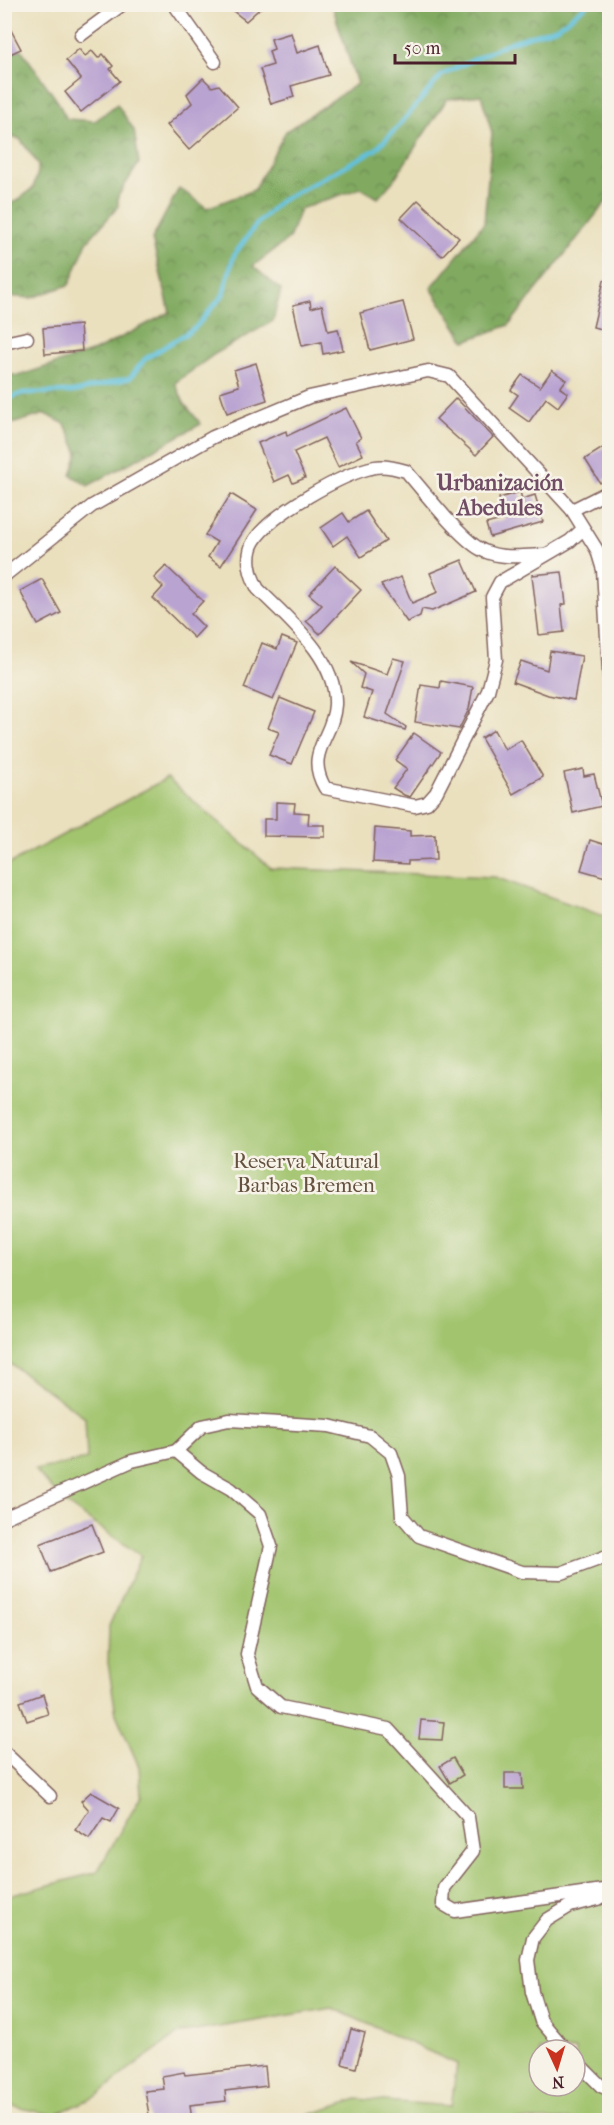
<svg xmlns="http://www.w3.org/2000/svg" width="614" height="2125" viewBox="0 0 614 2125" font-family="'IM FELL French Canon',serif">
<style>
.forest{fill:url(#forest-crowns);stroke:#666446;stroke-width:1.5}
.green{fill:#a2c46e;stroke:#76724c;stroke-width:1.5;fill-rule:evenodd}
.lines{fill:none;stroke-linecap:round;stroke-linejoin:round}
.stream{stroke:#60c1de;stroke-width:4.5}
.building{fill:#b9a3d1}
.minor-casing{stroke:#82635e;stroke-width:15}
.minor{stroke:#fff;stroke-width:12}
.labels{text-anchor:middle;stroke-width:5;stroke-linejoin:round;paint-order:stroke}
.park-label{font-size:21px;fill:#64513f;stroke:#f7f3e8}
.neighbourhood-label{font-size:22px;font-weight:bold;fill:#714d65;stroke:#f7f3e8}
</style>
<defs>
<pattern id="forest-crowns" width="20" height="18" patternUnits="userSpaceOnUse" patternTransform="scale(1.5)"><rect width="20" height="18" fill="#81aa61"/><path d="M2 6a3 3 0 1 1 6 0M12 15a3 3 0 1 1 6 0" fill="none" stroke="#6c8a50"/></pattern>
</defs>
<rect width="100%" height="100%" fill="#f7f3e8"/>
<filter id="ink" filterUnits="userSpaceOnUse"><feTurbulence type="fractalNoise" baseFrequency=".0167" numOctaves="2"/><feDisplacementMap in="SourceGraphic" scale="12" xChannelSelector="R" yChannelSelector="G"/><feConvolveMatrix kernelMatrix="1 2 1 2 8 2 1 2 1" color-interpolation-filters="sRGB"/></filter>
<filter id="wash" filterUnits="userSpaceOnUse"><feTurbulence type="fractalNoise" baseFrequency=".008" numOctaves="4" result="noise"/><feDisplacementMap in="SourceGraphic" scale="24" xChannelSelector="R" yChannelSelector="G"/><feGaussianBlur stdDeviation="1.35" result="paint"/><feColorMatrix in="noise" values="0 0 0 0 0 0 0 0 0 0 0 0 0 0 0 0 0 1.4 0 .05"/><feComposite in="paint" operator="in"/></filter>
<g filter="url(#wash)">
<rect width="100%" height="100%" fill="#eae0be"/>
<g class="forest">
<polygon points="332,5 609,5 609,198 509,325 465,341 431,288 484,223 492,133 481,95 447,99 393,181 378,198 361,188 300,209 289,239 253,266 281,290 273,321 215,354 175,383 184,403 201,424 88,486 71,475 78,453 65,424 45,414 5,426 5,373 18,376 95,351 170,312 152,239 179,188 207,208 254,190 286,131 357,84"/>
<polygon points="21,49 56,99 67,119 95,121 117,104 134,130 139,163 118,196 118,207 87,242 69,285 31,298 5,296 4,205 17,201 33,188 38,172 38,164 20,139 5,136 5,57"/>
</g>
<path class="green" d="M167,778l104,90 224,9 114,41v1202h-315l63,-21 94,7 6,-42 -125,-56 -154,26 -49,35 -32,27 -43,19 -49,-10v-208l92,-25 44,-77 -2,-28 -23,-53 -8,-51 1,-37 32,-70 -75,-52 -31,-34 52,-11 -2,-42 -80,-57 -1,-493zM539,2050h36v36h-36z"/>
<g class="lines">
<polyline class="stream" points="4,400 23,393 74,392 130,378 145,359 195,328 223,295 234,255 256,225 280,201 375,150 396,129 442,75 508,43 558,27 588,4"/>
</g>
<g id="blocks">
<g class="building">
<polygon points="224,4 265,4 246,21"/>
<polygon points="4,17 21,49 4,57"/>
<polygon points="291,33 297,53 320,45 329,75 291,86 294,97 271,104 260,69 273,65 269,51 274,49 271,39"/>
<polygon points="79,49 85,56 92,51 98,58 103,54 113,66 110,69 120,81 81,112 65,92 81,79 66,60"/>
<polygon points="203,78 212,87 219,85 238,107 189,150 167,125 192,103 187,94"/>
<polygon points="418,200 459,238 442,256 401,218"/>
<polygon points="604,280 609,281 609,331 593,327"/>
<polygon points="310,301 311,308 322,305 328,331 338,329 343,350 323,354 321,342 302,346 293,305"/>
<polygon points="403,302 413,339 370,350 360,313"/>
<polygon points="80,325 82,351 45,354 43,328"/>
<polygon points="256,363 267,400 227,413 220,392 239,386 234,370"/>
<polygon points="552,370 566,380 560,388 568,393 558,407 546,398 529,422 509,408 518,395 511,390 522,375 540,387"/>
<polygon points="456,398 493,437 476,455 436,419"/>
<polygon points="346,408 361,438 356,441 363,455 338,467 324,438 294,452 305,478 293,483 289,475 274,482 258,443 286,431 287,436"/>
<polygon points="609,444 609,477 600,483 585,459"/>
<polygon points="520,492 522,499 535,495 543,522 490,537 486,524 505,519 499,498"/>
<polygon points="231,494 257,510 221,566 208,557 217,542 205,535"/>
<polygon points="366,511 386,541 361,557 347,536 333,546 321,528 343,513 349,522"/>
<polygon points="462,560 476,592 432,611 422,609 420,616 407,622 381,585 401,577 412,603 438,592 430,573"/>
<polygon points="166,566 203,601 191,614 204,627 194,638 153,598 163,587 154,578"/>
<polygon points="335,566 361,590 320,634 306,621 322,605 309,594"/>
<polygon points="562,572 566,604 561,605 564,632 539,635 532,575"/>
<polygon points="42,579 61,613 38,625 20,591"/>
<polygon points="282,637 297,643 273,700 244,688 262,643 277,649"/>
<polygon points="550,651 582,656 574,700 548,695 513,682 521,661 547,670"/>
<polygon points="393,658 405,661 387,714 406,727 405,730 364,717 372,692 360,688 364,674 351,662 387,674"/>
<polygon points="441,681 473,687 469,709 459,729 415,722 421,685 440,688"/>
<polygon points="280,698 314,712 292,764 269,755 279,732 268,728"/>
<polygon points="494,730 505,750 521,740 543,777 513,794 481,738"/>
<polygon points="414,733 441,752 410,797 404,795 393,788 407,769 395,760"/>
<polygon points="583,769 584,776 594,774 602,806 573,813 564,773"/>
<polygon points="276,802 295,803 294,812 309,813 308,825 325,825 325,837 264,836 264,819 276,819"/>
<polygon points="375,828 410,831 410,836 435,835 436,860 408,861 408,864 373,862"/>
<polygon points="590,840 609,846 609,878 581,870"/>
<polygon points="92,1524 103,1552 51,1572 40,1544"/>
<polygon points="42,1694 48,1714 27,1721 20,1702"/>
<polygon points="421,1720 444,1722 442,1740 419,1739"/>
<polygon points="453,1758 463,1775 450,1783 440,1766"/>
<polygon points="505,1773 522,1773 523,1789 505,1789"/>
<polygon points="91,1792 119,1808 111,1822 103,1818 89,1839 75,1830 89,1810 81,1801"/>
<polygon points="351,2029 365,2033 356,2068 342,2064"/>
<polygon points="265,2066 267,2086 225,2091 226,2101 190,2105 192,2121 175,2121 174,2117 150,2121 145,2091 164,2089 162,2076 184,2072 185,2075"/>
</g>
</g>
</g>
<g filter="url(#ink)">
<use href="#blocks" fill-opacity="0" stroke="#82635e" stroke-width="1.5"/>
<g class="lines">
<defs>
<g id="minor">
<polyline points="174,4 215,62"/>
<polyline points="81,35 123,4"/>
<polyline points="4,343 27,338"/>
<polyline points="572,510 610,491"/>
<path d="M544,555c-20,1 -42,4 -60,-4 -21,-8 -61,-61 -78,-80 -10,-3 -21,-6 -31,-4 -32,6 -104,47 -121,74 -9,15 -4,34 4,48 30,30 79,69 77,116 -2,33 -31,47 -10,83l90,18 12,-3 9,-10 52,-102 8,-31 -4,-63 8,-15 70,-41 13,-12"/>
<polyline points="4,576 92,506 213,437 309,397 428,371 449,376 572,510 597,550 603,570 610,688"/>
<polyline points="176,1451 201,1472 231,1489 260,1514 271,1546 247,1654 257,1686 281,1707 388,1729 468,1817 473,1851 444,1888 443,1904 455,1911 610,1889"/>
<polyline points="4,1518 132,1461 176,1451 202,1426 229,1420 329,1426 370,1436 391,1453 399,1476 402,1516 419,1536 522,1572 561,1573 610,1555"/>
<polyline points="4,1752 50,1796"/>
<polyline points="566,2050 541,2021 532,1992 528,1960 533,1938 547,1920 570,1906 598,1899 608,1893"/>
<polyline points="575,2060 601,2086 610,2090"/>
</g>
</defs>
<use href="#minor" class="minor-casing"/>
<use href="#minor" class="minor"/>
</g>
</g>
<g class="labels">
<g class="park-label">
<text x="306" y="1168">Reserva Natural<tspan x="306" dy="24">Barbas Bremen</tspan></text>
</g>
<g class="neighbourhood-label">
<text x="500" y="490">Urbanización<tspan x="500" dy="25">Abedules</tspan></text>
</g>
</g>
<rect width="614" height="2125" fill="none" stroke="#f7f3e8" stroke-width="24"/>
<g transform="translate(557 2068) rotate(176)"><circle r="28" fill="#f7f3e8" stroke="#b29e9c" stroke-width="1.5"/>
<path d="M0-4.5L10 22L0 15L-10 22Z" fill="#c8321e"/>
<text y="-9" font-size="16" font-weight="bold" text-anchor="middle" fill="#4a1f2b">N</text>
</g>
<path d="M395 54v9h120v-9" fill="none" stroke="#4a1f2b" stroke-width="3"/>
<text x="404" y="54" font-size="18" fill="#4a1f2b" stroke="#f7f3e8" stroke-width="4.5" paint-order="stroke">50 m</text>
</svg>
